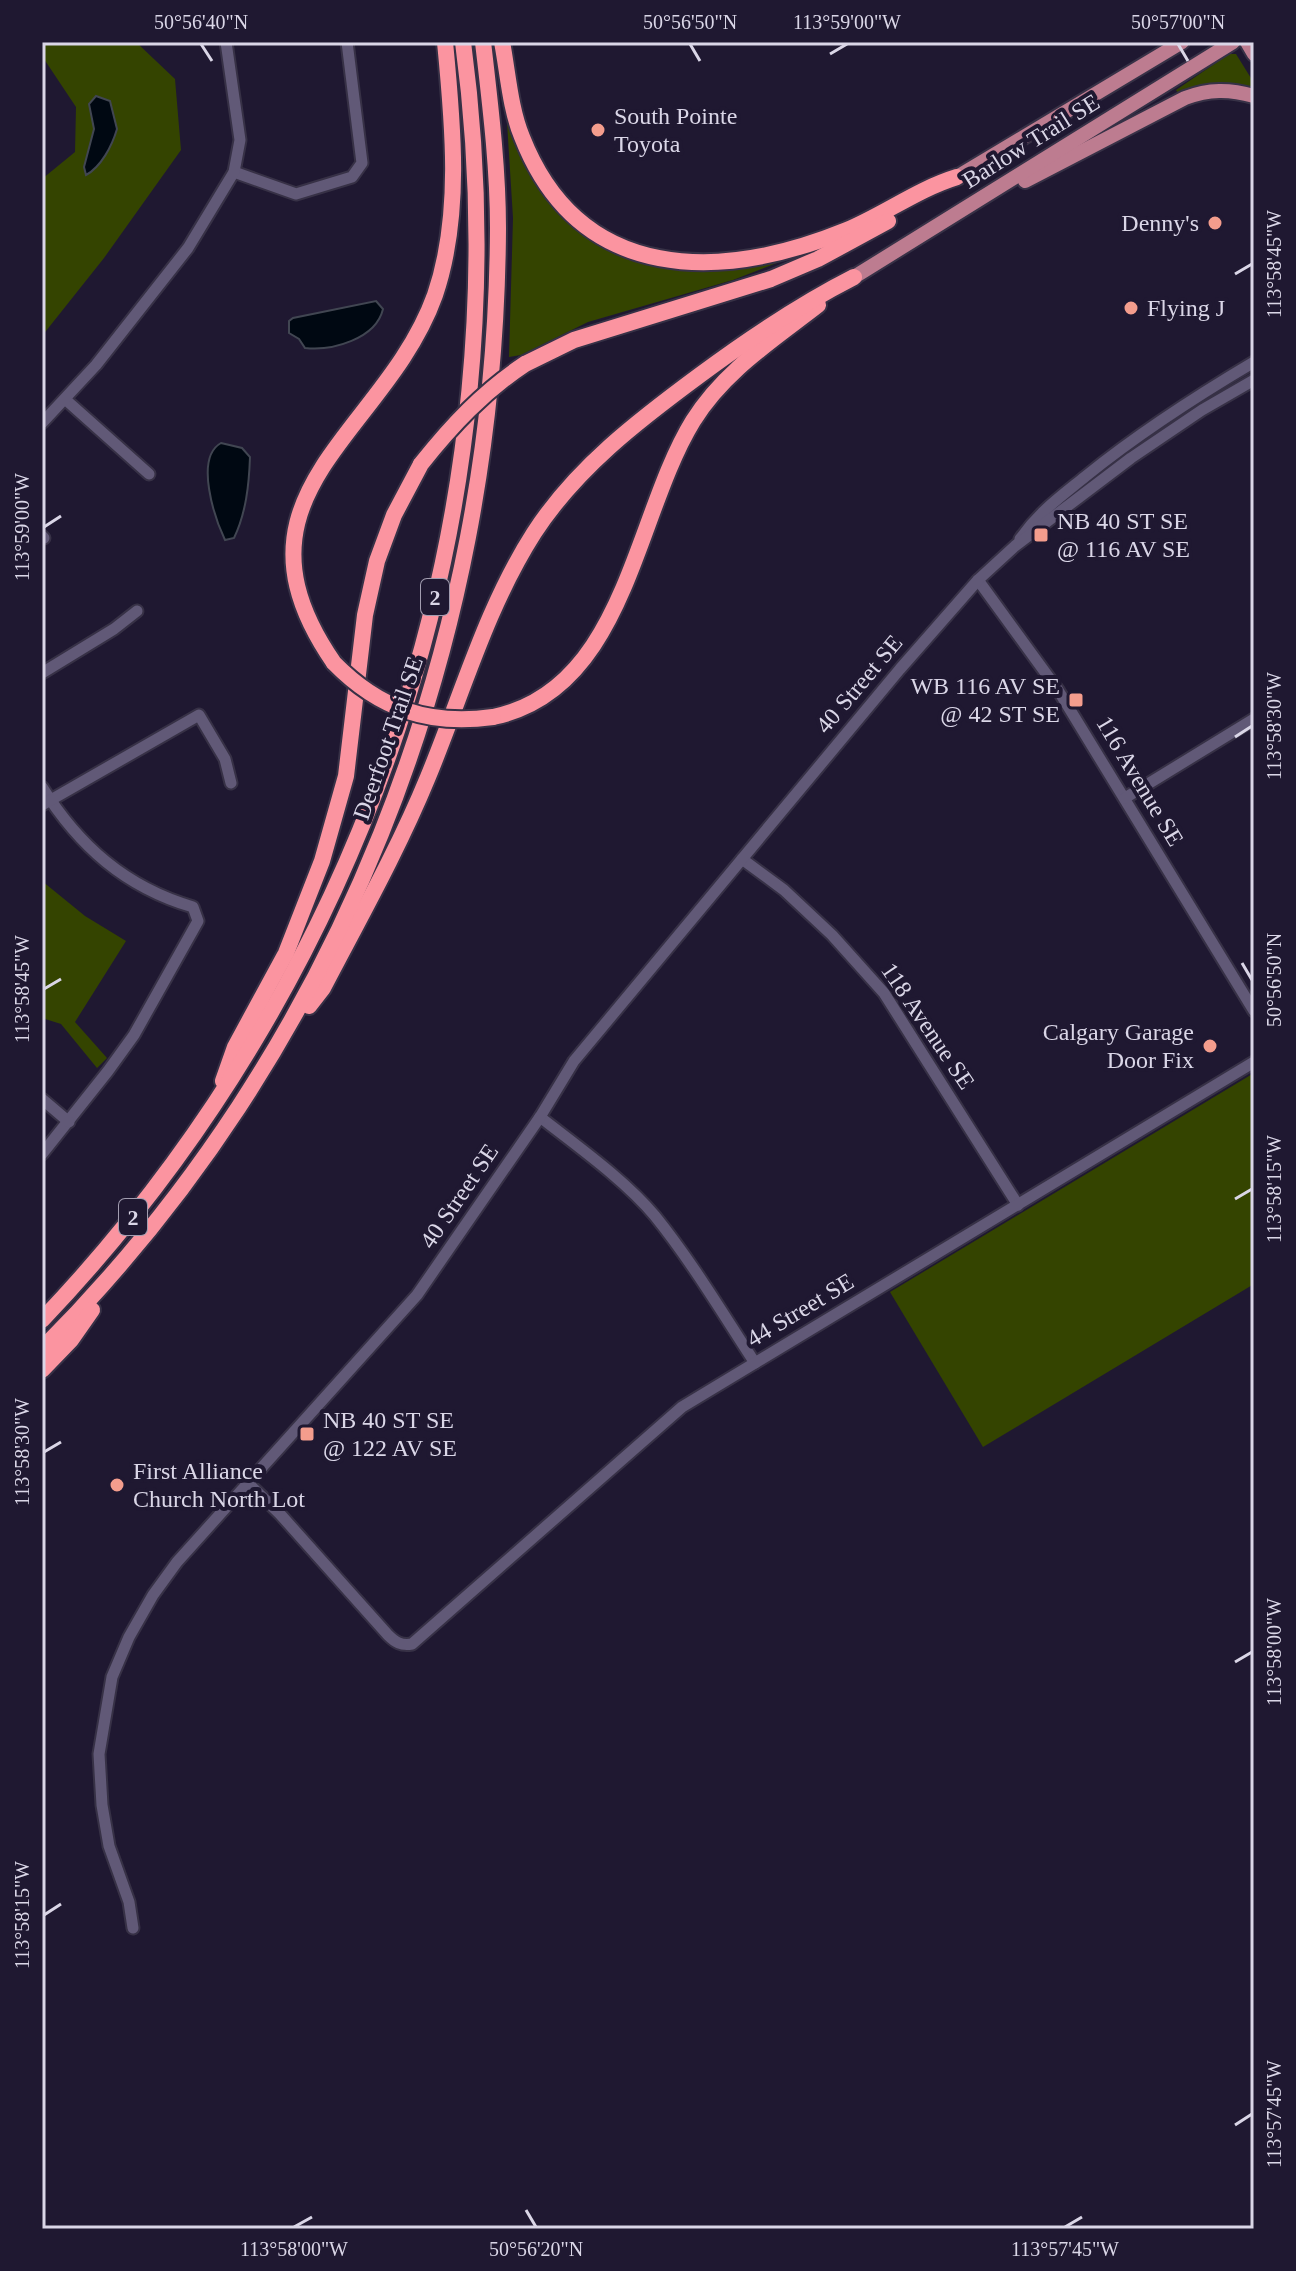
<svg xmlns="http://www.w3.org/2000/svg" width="1296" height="2271" viewBox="0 0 1296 2271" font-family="'Times New Roman',serif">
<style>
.green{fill:#344400}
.water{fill:#000812;stroke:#414652;stroke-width:2}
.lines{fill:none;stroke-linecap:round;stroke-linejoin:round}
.minor-casing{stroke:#373146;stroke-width:15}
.major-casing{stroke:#373146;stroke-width:18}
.highway-casing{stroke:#373146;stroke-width:20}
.minor{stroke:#615977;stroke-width:11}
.major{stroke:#bd7c90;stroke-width:14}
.highway{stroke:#fb94a0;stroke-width:16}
.highway-bridge-casing{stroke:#373146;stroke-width:20;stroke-linecap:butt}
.highway-bridge{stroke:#fb94a0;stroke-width:16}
.ticks{fill:none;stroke:#dad6e7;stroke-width:3}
.poi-dot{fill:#f49d8d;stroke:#1f1831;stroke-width:3}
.labels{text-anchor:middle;stroke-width:8;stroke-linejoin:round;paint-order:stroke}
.shield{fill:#1f1831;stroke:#a29db0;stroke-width:2}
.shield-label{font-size:22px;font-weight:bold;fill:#dad6e7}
.poi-label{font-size:24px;fill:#dad6e7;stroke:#1f1831;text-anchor:start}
.street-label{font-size:24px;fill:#dad6e7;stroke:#1f1831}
.neatline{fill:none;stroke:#dad6e7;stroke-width:3}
.ticks-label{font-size:20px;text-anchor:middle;fill:#dad6e7}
</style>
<rect width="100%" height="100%" fill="#1f1831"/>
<g class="green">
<polygon points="42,42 136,42 175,79 181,150 104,258 42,336 42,179 75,152 76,107 42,56"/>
<path d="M1229,54h7l18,29v5c-33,-2 -41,-7 -76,5l-2,-3z"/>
<polygon points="511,121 539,184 640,258 786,255 787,259 733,280 588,322 521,355 509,357 513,218 507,122"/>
<polygon points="42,881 85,916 126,941 75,1022 107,1058 97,1068 61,1024 42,1018"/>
<polygon points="1254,1073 1254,1284 983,1447 890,1292"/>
</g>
<g class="water">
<path d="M96,96l14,5 7,28c-5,17 -16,38 -31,46l-2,-8 10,-38 -5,-25z"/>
<path d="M376,301l7,8c-7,30 -51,42 -78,39l-6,-9 -10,-6v-12l4,-3z"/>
<path d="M221,443l21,5 8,9c-1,28 -4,56 -16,81l-9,2c-10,-21 -31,-82 -4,-97z"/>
</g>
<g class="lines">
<defs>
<g id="minor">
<polyline points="234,172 296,194 352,177 362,163 347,42"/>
<polyline points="66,400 149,474"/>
<polyline points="42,423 96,365 188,248 234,172 240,140 226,42"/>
<polyline points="42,536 44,538"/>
<path d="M1020,539c20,-28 39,-41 66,-63 53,-43 109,-79 168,-114"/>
<polyline points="978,580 1058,690 1254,1011"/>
<polyline points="42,673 114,629 137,611"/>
<path d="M42,787c37,59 83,100 151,120l5,14 -64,114 -26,36 -66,83"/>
<polyline points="1125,798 1254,719"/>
<polyline points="42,805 199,715 225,759 231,783"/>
<polyline points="742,859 784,890 832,935 884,993 1018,1205"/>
<polyline points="42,1099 69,1122"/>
<path d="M540,1117c37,29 85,63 115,99 37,46 68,98 100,147"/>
<path d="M247,1482l33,32 108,121c7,7 13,11 24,9l270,-237 572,-345"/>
<polyline points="133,1928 129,1902 109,1846 102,1805 99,1754 112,1677 129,1637 153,1595 177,1562 417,1295 540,1117 574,1061 900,669 978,580 1015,546 1131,458 1202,410 1254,380"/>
</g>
<g id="major">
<polyline points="1247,42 1254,54"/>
<polyline points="957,177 1182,42"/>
<path d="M1025,181l160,-83c24,-9 44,-9 69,-2"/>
<polyline points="854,277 1233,42"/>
</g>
<g id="highway">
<path d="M502,42c6,31 8,66 20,95 58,148 200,144 325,93 38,-16 71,-41 110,-53"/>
<polyline points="525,364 574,340 771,279 818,259 888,221"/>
<path d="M334,663c-117,-169 51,-228 101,-368 27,-79 18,-171 10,-253"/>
<path d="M493,717c132,-27 141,-200 200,-296 31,-50 80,-81 125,-116"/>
<path d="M309,1006l14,-18c36,-69 75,-138 105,-211 34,-82 58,-169 106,-244 42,-65 105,-113 166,-158 50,-37 99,-70 154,-98"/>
<polyline points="223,1081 235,1047 286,953 322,861 346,776 365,615 377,561 394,515 421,464"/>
<path d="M42,1320c324,-340 484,-810 421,-1278"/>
<path d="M42,1349c298,-298 454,-702 456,-1121 0,-62 -8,-125 -15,-186"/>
<polyline points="42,1370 71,1340 92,1310"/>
</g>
</defs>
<use href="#minor" class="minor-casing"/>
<use href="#major" class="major-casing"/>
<use href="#highway" class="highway-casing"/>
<use href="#minor" class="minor"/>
<use href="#major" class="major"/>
<use href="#highway" class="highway"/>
<defs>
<g id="highway-bridge">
<path d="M421,464c31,-39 62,-72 104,-100"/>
<path d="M334,663c45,46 95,63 159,54"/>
</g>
</defs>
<use href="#highway-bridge" class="highway-bridge-casing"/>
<use href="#highway-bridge" class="highway-bridge"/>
</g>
<path class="ticks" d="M201,44l11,17M690,44l10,17M1178,44l10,17M830,54l17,-10M1235,274l17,-10M44,527l17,-11M1235,737l17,-11M1242,963l10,17M44,989l17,-10M1235,1199l17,-10M44,1452l17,-10M1235,1662l17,-10M44,1915l17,-11M1235,2125l17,-11M526,2210l10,17M294,2227l18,-10M1065,2227l17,-10"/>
<g class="poi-dot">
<circle cx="598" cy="130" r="8"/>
<circle cx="1215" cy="223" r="8"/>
<circle cx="1131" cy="308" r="8"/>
<rect x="1033" y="527" width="16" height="16" rx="4"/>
<rect x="1068" y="692" width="16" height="16" rx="4"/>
<circle cx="1210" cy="1046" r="8"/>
<rect x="299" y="1426" width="16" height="16" rx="4"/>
<circle cx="117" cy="1485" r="8"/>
</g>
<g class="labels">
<g class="shield">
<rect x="421" y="579" width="28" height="36" rx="6"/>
<rect x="119" y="1199" width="28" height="36" rx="6"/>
</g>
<g class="shield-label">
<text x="435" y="605">2</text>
<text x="133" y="1225">2</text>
</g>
<g class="poi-label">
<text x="614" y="124">South Pointe<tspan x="614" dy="28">Toyota</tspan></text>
<text x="1199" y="231" text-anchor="end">Denny's</text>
<text x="1147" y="316">Flying J</text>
<text x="1057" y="529">NB 40 ST SE<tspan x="1057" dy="28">@ 116 AV SE</tspan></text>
<text x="1060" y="694" text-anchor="end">WB 116 AV SE<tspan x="1060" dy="28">@ 42 ST SE</tspan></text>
<text x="1194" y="1040" text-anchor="end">Calgary Garage<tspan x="1194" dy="28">Door Fix</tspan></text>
<text x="323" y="1428">NB 40 ST SE<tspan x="323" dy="28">@ 122 AV SE</tspan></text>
<text x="133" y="1479">First Alliance<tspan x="133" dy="28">Church North Lot</tspan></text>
</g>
<g class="street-label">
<text transform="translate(1031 141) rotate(-32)" y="8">Barlow Trail SE</text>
<text transform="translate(859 684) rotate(-50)" y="8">40 Street SE</text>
<text transform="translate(388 738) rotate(-71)" y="8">Deerfoot Trail SE</text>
<text transform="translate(1140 781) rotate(59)" y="8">116 Avenue SE</text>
<text transform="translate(928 1026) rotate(56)" y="8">118 Avenue SE</text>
<text transform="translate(459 1196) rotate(-56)" y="8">40 Street SE</text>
<text transform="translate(800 1310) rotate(-31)" y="8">44 Street SE</text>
</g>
</g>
<rect width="1296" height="2271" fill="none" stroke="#1f1831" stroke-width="88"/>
<rect x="44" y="44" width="1208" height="2183" class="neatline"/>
<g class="ticks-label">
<text x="201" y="29">50°56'40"N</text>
<text x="690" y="29">50°56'50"N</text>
<text x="847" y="29">113°59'00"W</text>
<text x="1178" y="29">50°57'00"N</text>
<text transform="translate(1274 264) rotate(-90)" y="7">113°58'45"W</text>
<text transform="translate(22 527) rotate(-90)" y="7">113°59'00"W</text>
<text transform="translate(1274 726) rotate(-90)" y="7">113°58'30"W</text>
<text transform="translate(1274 980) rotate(-90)" y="7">50°56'50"N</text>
<text transform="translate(22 989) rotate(-90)" y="7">113°58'45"W</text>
<text transform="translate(1274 1189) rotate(-90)" y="7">113°58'15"W</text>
<text transform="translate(22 1452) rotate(-90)" y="7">113°58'30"W</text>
<text transform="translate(1274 1652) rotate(-90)" y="7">113°58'00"W</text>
<text transform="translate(22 1915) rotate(-90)" y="7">113°58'15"W</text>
<text transform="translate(1274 2114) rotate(-90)" y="7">113°57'45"W</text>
<text x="294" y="2256">113°58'00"W</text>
<text x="536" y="2256">50°56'20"N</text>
<text x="1065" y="2256">113°57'45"W</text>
</g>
</svg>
